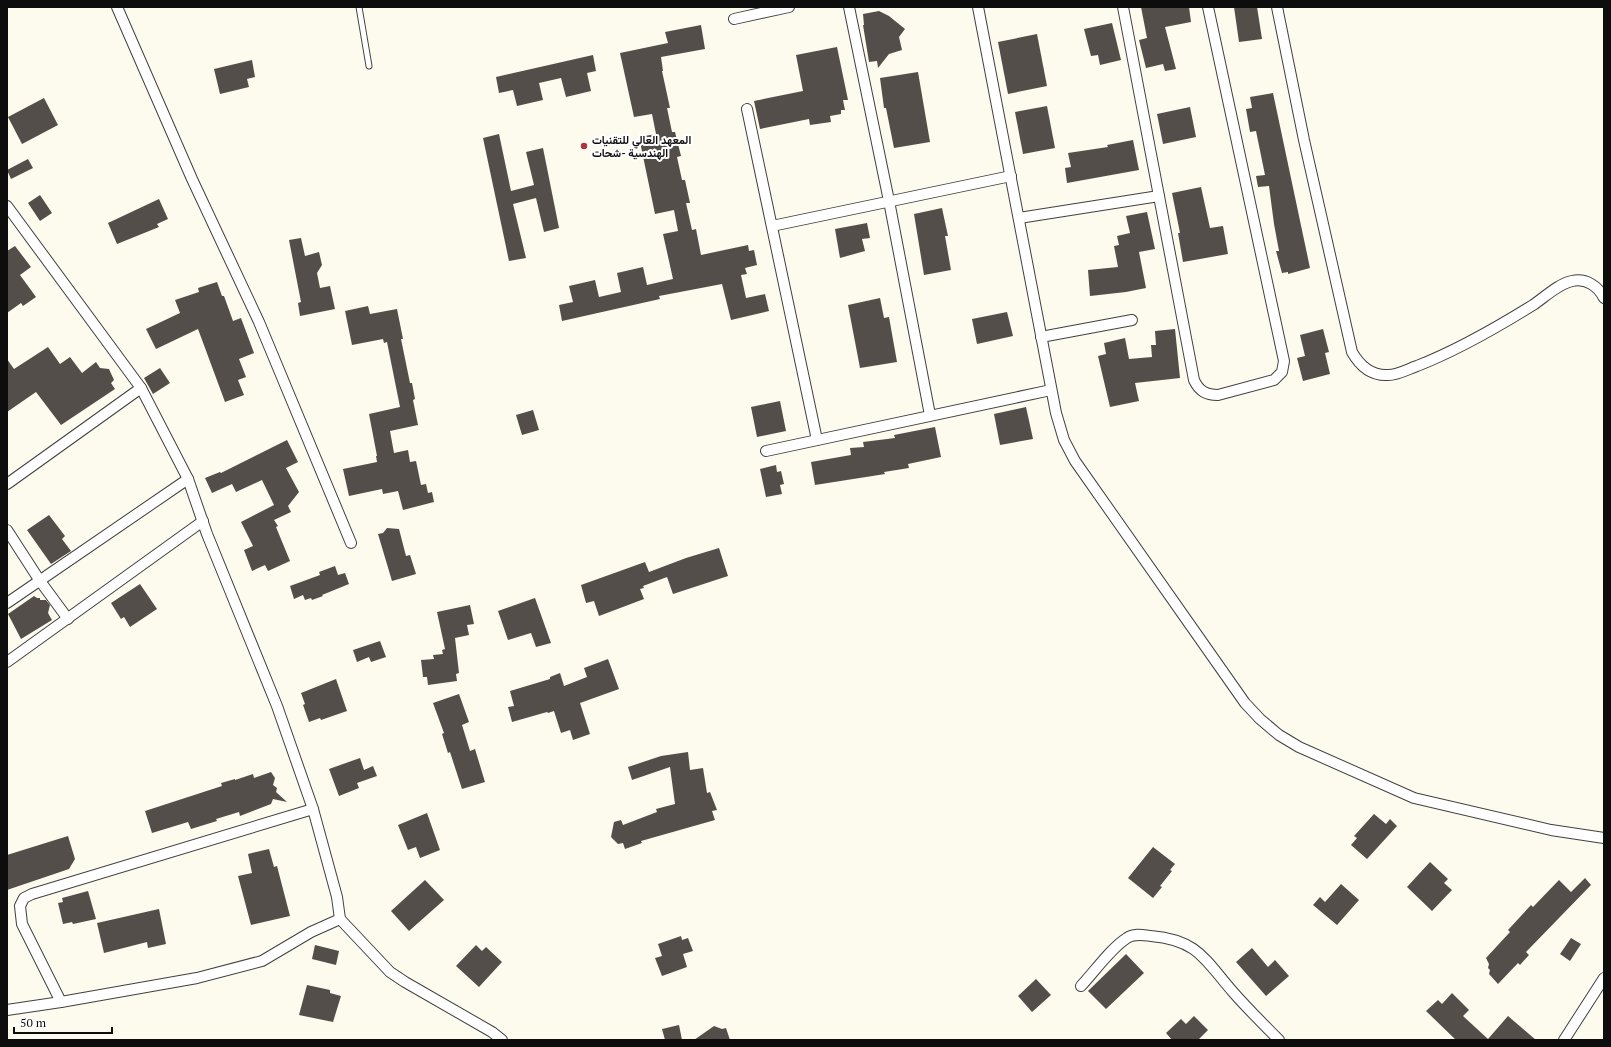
<svg xmlns="http://www.w3.org/2000/svg" width="1611" height="1047" viewBox="0 0 1611 1047" font-family="'PT Serif',Vazirmatn,serif">
<style>
.building{fill:#544e4a}
.lines{fill:none;stroke-linecap:round;stroke-linejoin:round}
.service-casing{stroke:#404040;stroke-width:7}
.minor-casing{stroke:#404040;stroke-width:12}
.service{stroke:#fff;stroke-width:5}
.minor{stroke:#fff;stroke-width:10}
.poi-dot{fill:#af3339;stroke:#fff;stroke-width:1.5}
.labels{text-anchor:middle;stroke-width:4;stroke-linejoin:round;paint-order:stroke}
.poi-label{font-size:11px;font-weight:bold;fill:#0d0d0d;stroke:#fff;text-anchor:start}
</style>
<rect width="100%" height="100%" fill="#fdfaee"/>
<g class="building">
<polygon points="1141,7 1189,7 1191,22 1165,27 1176,69 1165,71 1163,64 1146,68 1139,40 1147,38"/>
<polygon points="1234,7 1257,7 1262,39 1239,42"/>
<polygon points="879,11 889,16 905,29 899,37 902,50 889,54 878,68 877,61 869,62 863,25 864,25 863,14"/>
<polygon points="1112,23 1121,60 1100,65 1098,55 1091,56 1084,29"/>
<polygon points="701,25 705,49 661,57 663,71 662,71 670,108 667,108 672,132 675,132 681,156 677,157 682,180 685,180 690,203 686,203 692,230 696,229 701,255 748,245 749,251 754,250 757,265 745,268 747,274 741,275 746,298 765,294 769,311 731,320 722,284 659,296 660,299 562,321 559,305 573,302 569,286 595,280 599,297 621,292 617,273 643,267 647,285 673,279 663,234 678,231 674,210 655,214 639,137 656,134 652,114 634,117 620,53 668,43 665,32"/>
<polygon points="1037,34 1047,86 1008,94 998,42"/>
<polygon points="837,47 848,100 843,100 845,110 841,110 841,114 830,116 831,122 810,125 809,119 760,129 754,101 803,91 796,55"/>
<polygon points="593,55 596,71 587,73 591,91 566,97 561,78 539,83 543,100 517,106 513,90 499,93 496,77"/>
<polygon points="252,60 255,77 247,79 249,87 220,94 214,69"/>
<polygon points="918,72 930,142 894,148 886,108 884,108 880,78"/>
<polygon points="1273,93 1310,268 1288,274 1288,272 1282,273 1276,251 1279,251 1274,224 1269,186 1258,187 1256,176 1265,175 1256,131 1250,132 1246,109 1252,108 1250,97"/>
<polygon points="44,98 58,125 22,144 8,117"/>
<polygon points="1047,106 1055,148 1023,154 1015,112"/>
<polygon points="1190,107 1196,137 1163,144 1157,114"/>
<polygon points="499,134 511,191 534,185 526,152 543,148 559,228 544,232 536,198 513,204 526,258 509,261 483,138"/>
<polygon points="1133,140 1139,170 1067,183 1065,168 1071,167 1068,153 1108,147 1107,145"/>
<polygon points="28,159 33,168 11,179 7,170"/>
<polygon points="1201,187 1210,228 1223,226 1228,254 1183,262 1178,233 1180,233 1172,193"/>
<polygon points="40,195 52,213 40,221 28,203"/>
<polygon points="159,199 168,219 157,224 159,227 117,244 108,223"/>
<polygon points="942,208 948,236 945,236 951,270 924,275 914,214"/>
<polygon points="1147,212 1155,249 1139,252 1146,288 1126,292 1090,296 1088,270 1118,267 1114,246 1119,245 1117,236 1130,233 1126,216"/>
<polygon points="867,223 870,238 862,239 865,251 840,258 835,229"/>
<polygon points="301,238 305,256 319,252 322,265 317,273 320,288 330,286 335,309 300,316 298,303 301,302 289,240"/>
<polygon points="15,246 31,267 20,275 36,297 23,306 21,303 7,313 7,251"/>
<polygon points="217,282 222,296 224,296 233,321 241,318 254,353 239,359 246,377 238,380 244,395 225,402 198,329 156,349 146,329 180,313 175,300 199,292 198,288"/>
<polygon points="880,298 884,318 889,317 897,362 860,368 848,305"/>
<polygon points="368,306 370,314 397,309 403,339 401,339 410,383 412,383 415,399 413,400 418,425 390,431 394,453 408,450 410,462 416,461 421,485 426,484 428,493 432,492 434,502 403,510 398,491 383,494 382,489 349,496 343,469 377,462 376,456 377,456 369,414 400,407 387,342 384,343 383,339 352,345 345,311"/>
<polygon points="1007,312 1013,336 977,344 972,319"/>
<polygon points="1175,329 1180,378 1135,383 1139,401 1110,407 1098,356 1106,354 1104,343 1125,338 1129,359 1152,357 1151,345 1156,345 1155,331"/>
<polygon points="1323,329 1329,352 1325,353 1330,374 1303,381 1297,358 1305,356 1300,335"/>
<polygon points="48,347 60,364 70,357 82,373 96,362 100,368 109,369 114,380 111,383 115,389 61,425 36,392 7,412 7,359 14,369"/>
<polygon points="160,368 170,383 153,394 144,378"/>
<polygon points="780,401 786,431 757,437 751,407"/>
<polygon points="1026,407 1033,439 1000,445 994,414"/>
<polygon points="533,410 539,430 522,435 516,415"/>
<polygon points="935,427 941,457 908,464 909,468 884,472 885,474 815,485 811,462 851,455 850,448 864,447 863,442 895,438 894,435"/>
<polygon points="287,440 298,462 286,468 299,492 288,506 291,512 274,520 278,526 276,527 290,561 268,571 265,565 252,571 244,550 253,546 241,522 274,505 262,480 236,492 232,484 212,493 205,478 220,472 221,473"/>
<polygon points="776,465 777,472 781,471 784,484 780,485 782,494 766,497 760,469"/>
<polygon points="49,515 65,536 62,539 71,551 51,564 27,530"/>
<polygon points="387,528 399,529 406,556 410,555 416,574 392,581 378,534 383,533"/>
<polygon points="719,548 728,576 673,594 667,577 643,586 644,588 640,589 644,599 599,616 594,601 586,603 581,585 645,562 649,572 686,558"/>
<polygon points="335,566 338,575 345,573 349,584 322,595 323,596 312,600 311,598 305,600 303,595 294,599 290,586 320,575 319,572"/>
<polygon points="140,584 157,609 130,627 124,617 121,619 111,603"/>
<polygon points="34,596 37,598 40,598 40,600 46,600 50,605 48,613 52,620 21,639 8,614"/>
<polygon points="535,598 551,643 536,647 531,633 508,640 498,611"/>
<polygon points="470,605 474,624 467,625 469,635 455,638 459,673 456,674 457,681 428,685 427,677 423,677 421,660 434,659 433,655 443,654 442,650 445,649 437,612"/>
<polygon points="380,641 386,657 371,662 369,657 357,662 353,650"/>
<polygon points="608,659 619,689 580,703 590,734 573,740 570,730 561,733 554,711 548,713 547,712 512,722 508,707 514,706 510,691 550,679 550,677 560,673 564,686 587,677 584,668"/>
<polygon points="336,679 347,711 321,720 320,718 309,722 303,705 305,704 301,693"/>
<polygon points="459,694 469,722 462,725 470,751 475,749 485,782 462,789 450,752 448,753 442,734 444,733 433,703"/>
<polygon points="688,752 690,770 703,768 707,793 710,792 717,810 712,811 715,820 641,841 642,843 625,849 623,843 618,844 611,837 614,822 621,820 623,825 657,812 656,809 675,804 670,767 632,780 628,767 661,756"/>
<polygon points="360,758 364,770 373,766 377,776 357,783 359,788 339,796 329,769"/>
<polygon points="271,772 275,778 273,785 277,788 276,792 287,802 273,799 271,804 240,816 239,812 216,819 217,821 191,829 188,822 152,833 145,811 222,786 221,783 235,779 235,780 253,774 254,778"/>
<polygon points="427,813 440,850 420,858 416,847 408,850 398,825"/>
<polygon points="1374,814 1386,824 1390,819 1397,826 1367,859 1351,845 1357,838 1354,836"/>
<polygon points="68,836 75,859 69,869 7,890 7,855"/>
<polygon points="1153,847 1175,864 1170,870 1172,871 1160,886 1162,887 1153,898 1128,878"/>
<polygon points="269,849 274,867 277,866 290,916 251,925 238,876 252,873 248,854"/>
<polygon points="1430,862 1448,879 1444,883 1452,890 1432,911 1407,887"/>
<polygon points="1585,878 1591,885 1526,952 1529,955 1520,965 1518,963 1498,984 1489,974 1490,970 1488,968 1489,964 1486,958 1510,932 1508,930 1531,905 1533,907 1559,880 1571,892"/>
<polygon points="425,880 444,900 409,931 391,911"/>
<polygon points="1341,884 1359,900 1337,925 1313,905 1320,897 1325,902"/>
<polygon points="88,891 96,919 73,924 72,922 63,924 58,903 63,902 62,898"/>
<polygon points="159,909 166,944 148,948 147,942 104,953 97,923"/>
<polygon points="681,936 682,940 688,938 693,951 683,954 687,967 662,976 655,958 662,956 658,944"/>
<polygon points="1571,938 1581,944 1570,961 1560,954"/>
<polygon points="315,945 339,951 336,965 312,959"/>
<polygon points="476,945 482,951 486,947 502,962 479,987 456,966"/>
<polygon points="1252,948 1268,967 1275,960 1289,976 1266,996 1236,962"/>
<polygon points="1126,954 1144,973 1106,1009 1088,991"/>
<polygon points="1036,979 1051,995 1032,1012 1018,996"/>
<polygon points="307,985 330,990 330,993 341,996 333,1022 299,1015"/>
<polygon points="1452,993 1469,1010 1463,1016 1488,1039 1508,1016 1536,1040 1456,1040 1426,1011 1438,1000 1442,1004"/>
<polygon points="1194,1016 1208,1030 1198,1040 1172,1040 1166,1033 1181,1019 1186,1024"/>
<polygon points="679,1025 682,1040 665,1040 662,1029"/>
<polygon points="714,1026 722,1029 726,1028 730,1040 694,1040"/>
</g>
<g class="lines">
<defs>
<polyline id="service" points="359,7 369,66"/>
<g id="minor">
<polyline points="117,7 192,179 259,322 351,543"/>
<polyline points="849,7 889,201 930,415"/>
<polyline points="978,7 1056,413 1064,440 1075,461 1245,703 1260,719 1279,735 1299,747 1414,798 1551,830 1604,838"/>
<path d="M1123,7l71,373c5,11 12,15 24,15l56,-15 8,-8 2,-11 -76,-354"/>
<path d="M1277,7l27,133 48,212c8,14 19,24 36,23 10,0 20,-6 29,-9 41,-16 79,-38 116,-61 12,-8 25,-21 39,-24 14,-3 26,5 32,17"/>
<polyline points="734,19 789,7"/>
<polyline points="747,109 817,440"/>
<polyline points="7,206 141,388 188,479 207,534 277,706 313,809 337,897 340,919 311,932 262,961 197,978 61,1002 7,1010"/>
<polyline points="1019,218 1159,196"/>
<polyline points="772,226 1011,176"/>
<polyline points="1041,337 1132,320"/>
<polyline points="766,451 1051,390"/>
<polyline points="7,484 141,388"/>
<polyline points="7,530 40,581 68,619"/>
<polyline points="7,603 188,479"/>
<polyline points="7,662 203,521"/>
<polyline points="340,919 390,972 405,982 492,1032 502,1040"/>
<path d="M1081,986c14,-15 30,-38 46,-48 7,-5 16,-3 24,-2 47,4 54,24 82,56 14,16 30,32 46,48"/>
<polyline points="61,1002 22,924 20,906 24,898 32,894 313,809"/>
<polyline points="1564,1040 1604,978"/>
</g>
</defs>
<use href="#service" class="service-casing"/>
<use href="#minor" class="minor-casing"/>
<use href="#service" class="service"/>
<use href="#minor" class="minor"/>
</g>
<circle class="poi-dot" cx="584" cy="146" r="4"/>
<g class="labels">
<g class="poi-label">
<text x="592" y="144">المعهد العالي للتقنيات<tspan x="592" dy="13">الهندسية -شحات</tspan></text>
</g>
</g>
<rect width="1611" height="1047" fill="none" stroke="#0d0d0d" stroke-width="16"/>
<path d="M14 1027v6h98v-6" fill="none" stroke="#0d0d0d" stroke-width="2"/>
<text x="20" y="1027" font-size="12" fill="#0d0d0d" stroke="#ffffff" stroke-width="3" paint-order="stroke">50 m</text>
</svg>
